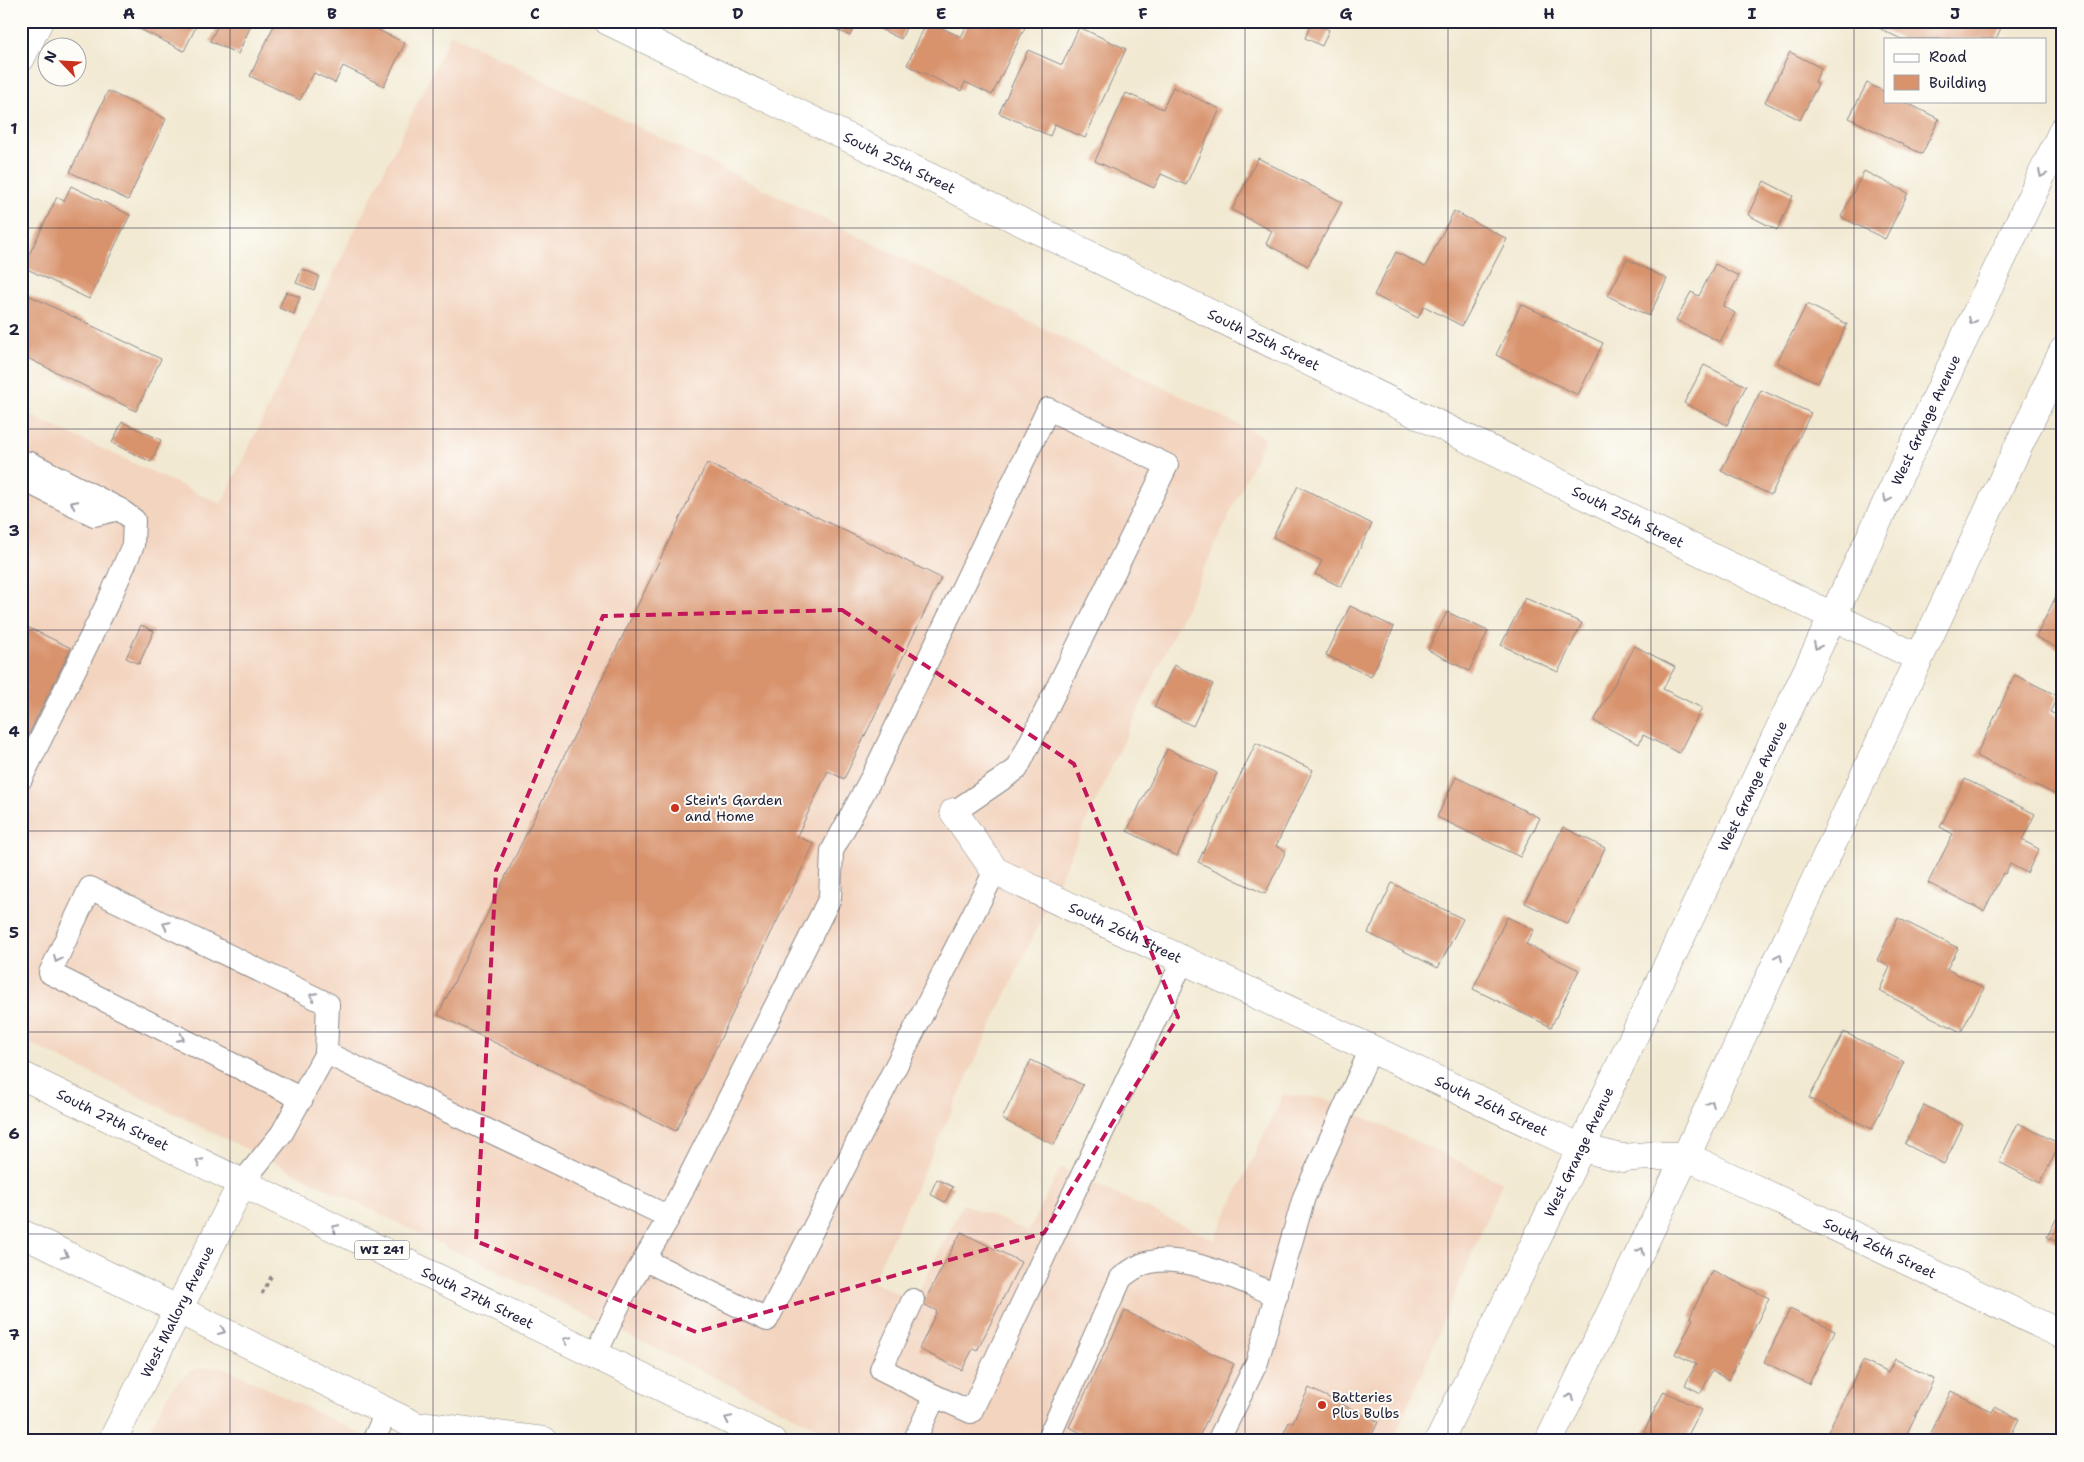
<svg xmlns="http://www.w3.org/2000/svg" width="2084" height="1462" viewBox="0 0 2084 1462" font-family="'Shantell Sans',sans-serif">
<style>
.built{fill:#f3d4bf}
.building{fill:#d8926c}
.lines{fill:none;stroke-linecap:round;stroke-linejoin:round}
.lane-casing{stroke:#8a8686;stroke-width:24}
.street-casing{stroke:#8a8686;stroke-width:29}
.secondary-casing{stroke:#8a8686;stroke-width:29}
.primary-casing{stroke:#8a8686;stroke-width:29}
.path{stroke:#8a8686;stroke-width:3;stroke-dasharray:4 4;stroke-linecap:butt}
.lane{stroke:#fff;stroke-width:22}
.street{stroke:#fff;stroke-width:28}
.secondary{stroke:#fff;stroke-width:28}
.primary{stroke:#fff;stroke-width:28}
.oneway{stroke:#9c9ca7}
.marked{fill:none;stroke:#c2185b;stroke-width:4;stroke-dasharray:10 6;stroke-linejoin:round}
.grid{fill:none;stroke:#22223b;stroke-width:1;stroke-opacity:0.55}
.poi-dot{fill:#c8321e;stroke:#fdfcf7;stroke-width:2}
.labels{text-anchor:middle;stroke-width:4;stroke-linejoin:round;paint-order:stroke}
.shield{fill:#fdfcf7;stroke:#646373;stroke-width:1}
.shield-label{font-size:12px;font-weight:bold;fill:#22223b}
.street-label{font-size:14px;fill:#22223b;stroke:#fdfcf7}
.poi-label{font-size:14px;fill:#22223b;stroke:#fdfcf7;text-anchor:start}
.neatline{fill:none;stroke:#22223b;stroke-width:2}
.grid-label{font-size:16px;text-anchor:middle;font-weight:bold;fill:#22223b}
</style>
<rect width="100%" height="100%" fill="#fdfcf7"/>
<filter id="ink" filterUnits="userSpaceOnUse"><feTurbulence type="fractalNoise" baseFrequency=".02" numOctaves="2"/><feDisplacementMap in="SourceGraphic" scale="10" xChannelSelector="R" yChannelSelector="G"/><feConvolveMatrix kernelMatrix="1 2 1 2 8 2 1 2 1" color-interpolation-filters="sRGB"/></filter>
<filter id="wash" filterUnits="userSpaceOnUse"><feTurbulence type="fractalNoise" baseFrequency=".0096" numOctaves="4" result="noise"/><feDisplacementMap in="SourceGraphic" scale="20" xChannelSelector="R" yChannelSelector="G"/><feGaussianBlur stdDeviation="1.12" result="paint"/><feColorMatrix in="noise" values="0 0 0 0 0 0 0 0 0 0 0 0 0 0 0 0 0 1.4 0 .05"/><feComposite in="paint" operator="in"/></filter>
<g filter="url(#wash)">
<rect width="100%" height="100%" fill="#f2e9d2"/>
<g class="built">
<polygon points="451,34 1265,438 872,1282 914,1301 963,1204 1028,1231 1061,1168 1214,1240 1283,1095 1323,1098 1502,1182 1393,1441 845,1441 21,1039 21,411 221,504"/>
<polygon points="209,1367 230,1370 375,1441 142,1441 174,1386 190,1371"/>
</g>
<g id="blocks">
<g class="building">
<polygon points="132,21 199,21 184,51 130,24"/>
<polygon points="210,21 253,21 238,54 210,41 218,25"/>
<polygon points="276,21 360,21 405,43 384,86 343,66 335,83 314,73 300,100 250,76"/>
<polygon points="818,21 857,21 850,36"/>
<polygon points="864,21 909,21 901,39"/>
<polygon points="927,21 961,37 969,21 1028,21 992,95 965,82 961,91 907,65"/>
<polygon points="1865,21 2004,21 1996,39 1901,39"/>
<polygon points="1312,22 1329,30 1322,46 1305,38"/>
<polygon points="1079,27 1126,49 1085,138 1055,124 1050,136 999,113 1028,50 1062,65"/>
<polygon points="1790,52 1821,68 1815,82 1818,84 1800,120 1765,102"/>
<polygon points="1867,83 1885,92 1885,101 1903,101 1939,119 1922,154 1849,118"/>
<polygon points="1173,87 1220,109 1186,185 1161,174 1154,188 1095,161 1126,93 1163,109"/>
<polygon points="108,91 166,119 128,200 70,172"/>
<polygon points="1258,158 1342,202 1308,266 1266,244 1272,231 1232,210"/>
<polygon points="1864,171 1908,193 1885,239 1841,217"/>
<polygon points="1764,181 1793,196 1777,230 1748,215"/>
<polygon points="71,186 130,215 89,299 23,267 57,197 64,201"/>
<polygon points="1454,211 1507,239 1462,326 1424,306 1418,318 1374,295 1396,252 1425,267"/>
<polygon points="1627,259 1667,279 1649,316 1608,296"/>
<polygon points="1715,264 1739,276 1723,306 1735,313 1720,342 1676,320 1691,292 1699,296"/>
<polygon points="302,269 319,276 314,290 296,283"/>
<polygon points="22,292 161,359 136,411 21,355"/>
<polygon points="286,292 300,297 294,314 279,308"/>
<polygon points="1521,304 1603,343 1578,395 1496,355"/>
<polygon points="1807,304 1847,324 1818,383 1777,362"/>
<polygon points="1704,365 1746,386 1727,425 1684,403"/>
<polygon points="1761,390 1811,413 1771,495 1721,471"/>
<polygon points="122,422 161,440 151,462 112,443"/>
<polygon points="707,463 941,578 844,779 828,771 797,836 814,844 676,1131 438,1015"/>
<polygon points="1298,486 1372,524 1341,587 1315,574 1322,561 1273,537"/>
<polygon points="2063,582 2063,651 2036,637"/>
<polygon points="1525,598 1582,623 1558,672 1501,645"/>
<polygon points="1350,606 1394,627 1371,677 1326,655"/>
<polygon points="1447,612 1488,631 1469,671 1428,650"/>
<polygon points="21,624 71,648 21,750"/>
<polygon points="141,625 154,631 139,664 126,658"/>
<polygon points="1635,646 1675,667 1663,689 1702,708 1679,753 1643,735 1639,744 1594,721"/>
<polygon points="1174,665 1213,684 1193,726 1154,707"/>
<polygon points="2015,675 2058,696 2050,712 2063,718 2063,798 1976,756"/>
<polygon points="1256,743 1313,770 1276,846 1286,851 1265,894 1198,862"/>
<polygon points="1167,749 1217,773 1177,856 1127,831"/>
<polygon points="1456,777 1540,818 1520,857 1437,817"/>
<polygon points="1965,779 2035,814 2022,840 2039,849 2027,873 2010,864 2005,874 2003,873 1984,911 1928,883 1953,834 1940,827"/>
<polygon points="1563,827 1605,848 1568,924 1525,903"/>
<polygon points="1392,883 1463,919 1438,968 1368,933"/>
<polygon points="1507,917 1534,930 1526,944 1579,970 1551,1027 1473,989"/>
<polygon points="1898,918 1958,948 1947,969 1984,988 1961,1032 1879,991 1890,967 1877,960"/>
<polygon points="1844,1032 1904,1062 1872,1129 1809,1098"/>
<polygon points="1031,1060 1083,1085 1054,1145 1002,1119"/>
<polygon points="1924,1105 1963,1125 1944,1164 1905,1144"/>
<polygon points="2018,1123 2060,1144 2040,1183 1999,1162"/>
<polygon points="937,1179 953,1187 945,1202 930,1194"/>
<polygon points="2063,1206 2063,1245 2047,1237"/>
<polygon points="961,1232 1021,1262 977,1351 973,1349 962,1370 919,1349 937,1311 923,1304"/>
<polygon points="1712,1270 1769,1298 1729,1380 1712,1371 1701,1393 1685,1385 1696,1364 1675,1354 1693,1319 1690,1317"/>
<polygon points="1790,1309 1835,1331 1809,1384 1764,1362"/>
<polygon points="1125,1311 1234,1364 1197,1441 1097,1441 1069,1427"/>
<polygon points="1895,1359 1934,1379 1903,1441 1823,1441 1863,1361 1888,1373"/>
<polygon points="1309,1388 1378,1422 1369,1441 1280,1441 1289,1422 1292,1423"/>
<polygon points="1664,1391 1701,1410 1685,1441 1661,1441 1644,1432"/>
<polygon points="1951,1391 1992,1412 1995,1407 2019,1419 2008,1441 1926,1441"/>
</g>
</g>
</g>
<g filter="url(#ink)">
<use href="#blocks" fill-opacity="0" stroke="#8a8686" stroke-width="1"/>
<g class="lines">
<defs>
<g id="lane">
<polyline points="21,462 30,463 119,509 134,520 133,545 109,600 21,779"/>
<polyline points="21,482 28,482 94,515 119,509"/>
<polyline points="326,1053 669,1217"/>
<polyline points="242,1183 282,1133 326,1053 328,1004 90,888 50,973 302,1099"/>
<polyline points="645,1260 767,1320 995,871"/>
<polyline points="913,1300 881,1369 935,1396"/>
<polyline points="596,1354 622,1298 669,1217 830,898 832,851 873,775 1048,409 1167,465 1017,769 954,812"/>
<polyline points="373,1441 387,1411"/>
<polyline points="914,1441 935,1396 971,1412 1183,960"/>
<path d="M1047,1441l74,-163c5,-4 10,-8 16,-11 37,-21 103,14 140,28"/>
<polyline points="1218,1441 1257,1362 1304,1197 1371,1049"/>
</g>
<g id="street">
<path id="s1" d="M608,21l1311,637"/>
<polyline points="21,58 39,21"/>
<path id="s2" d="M954,812l41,59 586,277 41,10 27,-2h37l377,179"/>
<path id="s3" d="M112,1441l130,-258"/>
</g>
<g id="secondary">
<path id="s4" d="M1439,1441l142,-293 482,-1018"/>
<polyline points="1549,1441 1686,1156 2063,351"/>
</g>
<g id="primary">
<path id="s5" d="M21,1075l751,366"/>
<polyline points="21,1233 447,1441"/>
<polyline points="428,1426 544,1441"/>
</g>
</defs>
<use href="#lane" class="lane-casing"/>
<use href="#street" class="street-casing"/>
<use href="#secondary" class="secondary-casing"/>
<use href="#primary" class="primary-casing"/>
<polyline class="path" points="262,1294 273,1273"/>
<use href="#lane" class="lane"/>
<use href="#street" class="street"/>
<use href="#secondary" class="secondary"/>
<use href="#primary" class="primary"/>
</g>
<defs><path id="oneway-chevron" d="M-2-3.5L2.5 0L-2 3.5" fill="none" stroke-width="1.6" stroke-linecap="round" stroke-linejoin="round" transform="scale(1.25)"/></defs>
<g class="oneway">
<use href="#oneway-chevron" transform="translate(2042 174) rotate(115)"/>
<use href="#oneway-chevron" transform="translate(1972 321) rotate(115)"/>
<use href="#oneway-chevron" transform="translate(1887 499) rotate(115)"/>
<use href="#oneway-chevron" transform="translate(74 504) rotate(-153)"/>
<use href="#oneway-chevron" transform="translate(1817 646) rotate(116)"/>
<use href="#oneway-chevron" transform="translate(166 925) rotate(-154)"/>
<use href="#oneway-chevron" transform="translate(1779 957) rotate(-65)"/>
<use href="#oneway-chevron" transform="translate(57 959) rotate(115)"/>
<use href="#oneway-chevron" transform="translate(313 996) rotate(-154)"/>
<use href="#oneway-chevron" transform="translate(181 1038) rotate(26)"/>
<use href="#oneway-chevron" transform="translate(1711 1104) rotate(-65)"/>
<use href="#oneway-chevron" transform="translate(199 1162) rotate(-154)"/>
<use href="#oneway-chevron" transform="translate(335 1228) rotate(-154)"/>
<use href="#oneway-chevron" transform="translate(1641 1251) rotate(-64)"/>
<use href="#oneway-chevron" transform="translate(65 1255) rotate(26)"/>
<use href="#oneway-chevron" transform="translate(222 1331) rotate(25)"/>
<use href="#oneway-chevron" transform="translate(567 1340) rotate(-154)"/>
<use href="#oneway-chevron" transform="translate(1570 1397) rotate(-64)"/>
<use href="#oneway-chevron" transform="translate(728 1419) rotate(-154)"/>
</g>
</g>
<path class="marked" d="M842,610l232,154 104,253 -134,216 -348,99 -220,-91 20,-370 107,-255z"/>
<path class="grid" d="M230,21v1420M433,21v1420M636,21v1420M839,21v1420M1042,21v1420M1245,21v1420M1448,21v1420M1651,21v1420M1854,21v1420M21,228h2042M21,429h2042M21,630h2042M21,831h2042M21,1032h2042M21,1234h2042"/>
<g class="poi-dot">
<circle cx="675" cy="808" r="5"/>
<circle cx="1322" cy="1405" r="5"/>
</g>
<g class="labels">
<rect class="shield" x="354.5" y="1240.5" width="55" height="19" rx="4"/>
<g class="shield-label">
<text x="382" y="1254">WI 241</text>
</g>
<g class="street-label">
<text dy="5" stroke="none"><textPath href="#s1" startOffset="324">South 25th Street</textPath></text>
<text dy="5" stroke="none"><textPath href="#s1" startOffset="729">South 25th Street</textPath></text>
<text dy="5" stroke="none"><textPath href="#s4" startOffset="1131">West Grange Avenue</textPath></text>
<text dy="5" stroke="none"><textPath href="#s1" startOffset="1134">South 25th Street</textPath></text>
<text dy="5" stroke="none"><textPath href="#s4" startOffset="726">West Grange Avenue</textPath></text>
<text dy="5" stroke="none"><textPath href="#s2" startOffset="216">South 26th Street</textPath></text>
<text dy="5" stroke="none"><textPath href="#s2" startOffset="621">South 26th Street</textPath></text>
<text dy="5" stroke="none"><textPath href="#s5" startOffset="102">South 27th Street</textPath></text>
<text dy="5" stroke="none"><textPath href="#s4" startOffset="321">West Grange Avenue</textPath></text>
<text dy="5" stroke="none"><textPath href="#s2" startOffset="1041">South 26th Street</textPath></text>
<text dy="5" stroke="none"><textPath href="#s5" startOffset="508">South 27th Street</textPath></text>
<text dy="5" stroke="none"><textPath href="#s3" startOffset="145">West Mallory Avenue</textPath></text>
</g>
<g class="poi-label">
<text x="685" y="805">Stein's Garden<tspan x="685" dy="16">and Home</tspan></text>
<text x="1332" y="1402">Batteries<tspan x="1332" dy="16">Plus Bulbs</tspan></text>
</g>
</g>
<rect width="2084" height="1462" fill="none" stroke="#fdfcf7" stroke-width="55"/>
<rect x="1884" y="38" width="162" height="65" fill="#fdfcf7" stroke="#a5a5ac"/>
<rect x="1894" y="54" width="25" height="8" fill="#ffffff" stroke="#a5a5ac"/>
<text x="1929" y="62" font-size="15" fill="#22223b">Road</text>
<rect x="1894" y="75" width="25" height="15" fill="#d8926c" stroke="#a5a5ac"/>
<text x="1929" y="88" font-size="15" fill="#22223b">Building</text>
<g transform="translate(62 62) rotate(295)"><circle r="24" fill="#fdfcf7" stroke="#a5a5ac"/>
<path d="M0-4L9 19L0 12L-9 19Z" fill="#c8321e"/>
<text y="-8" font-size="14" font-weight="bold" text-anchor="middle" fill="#22223b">N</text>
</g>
<rect x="28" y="28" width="2028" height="1406" class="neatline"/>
<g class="grid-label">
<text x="129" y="19">A</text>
<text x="332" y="19">B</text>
<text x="535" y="19">C</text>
<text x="738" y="19">D</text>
<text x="941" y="19">E</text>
<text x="1143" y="19">F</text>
<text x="1346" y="19">G</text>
<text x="1549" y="19">H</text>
<text x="1752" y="19">I</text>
<text x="1955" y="19">J</text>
<text x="14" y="134">1</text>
<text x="14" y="335">2</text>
<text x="14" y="536">3</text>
<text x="14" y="737">4</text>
<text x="14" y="938">5</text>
<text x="14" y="1139">6</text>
<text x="14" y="1340">7</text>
</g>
</svg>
